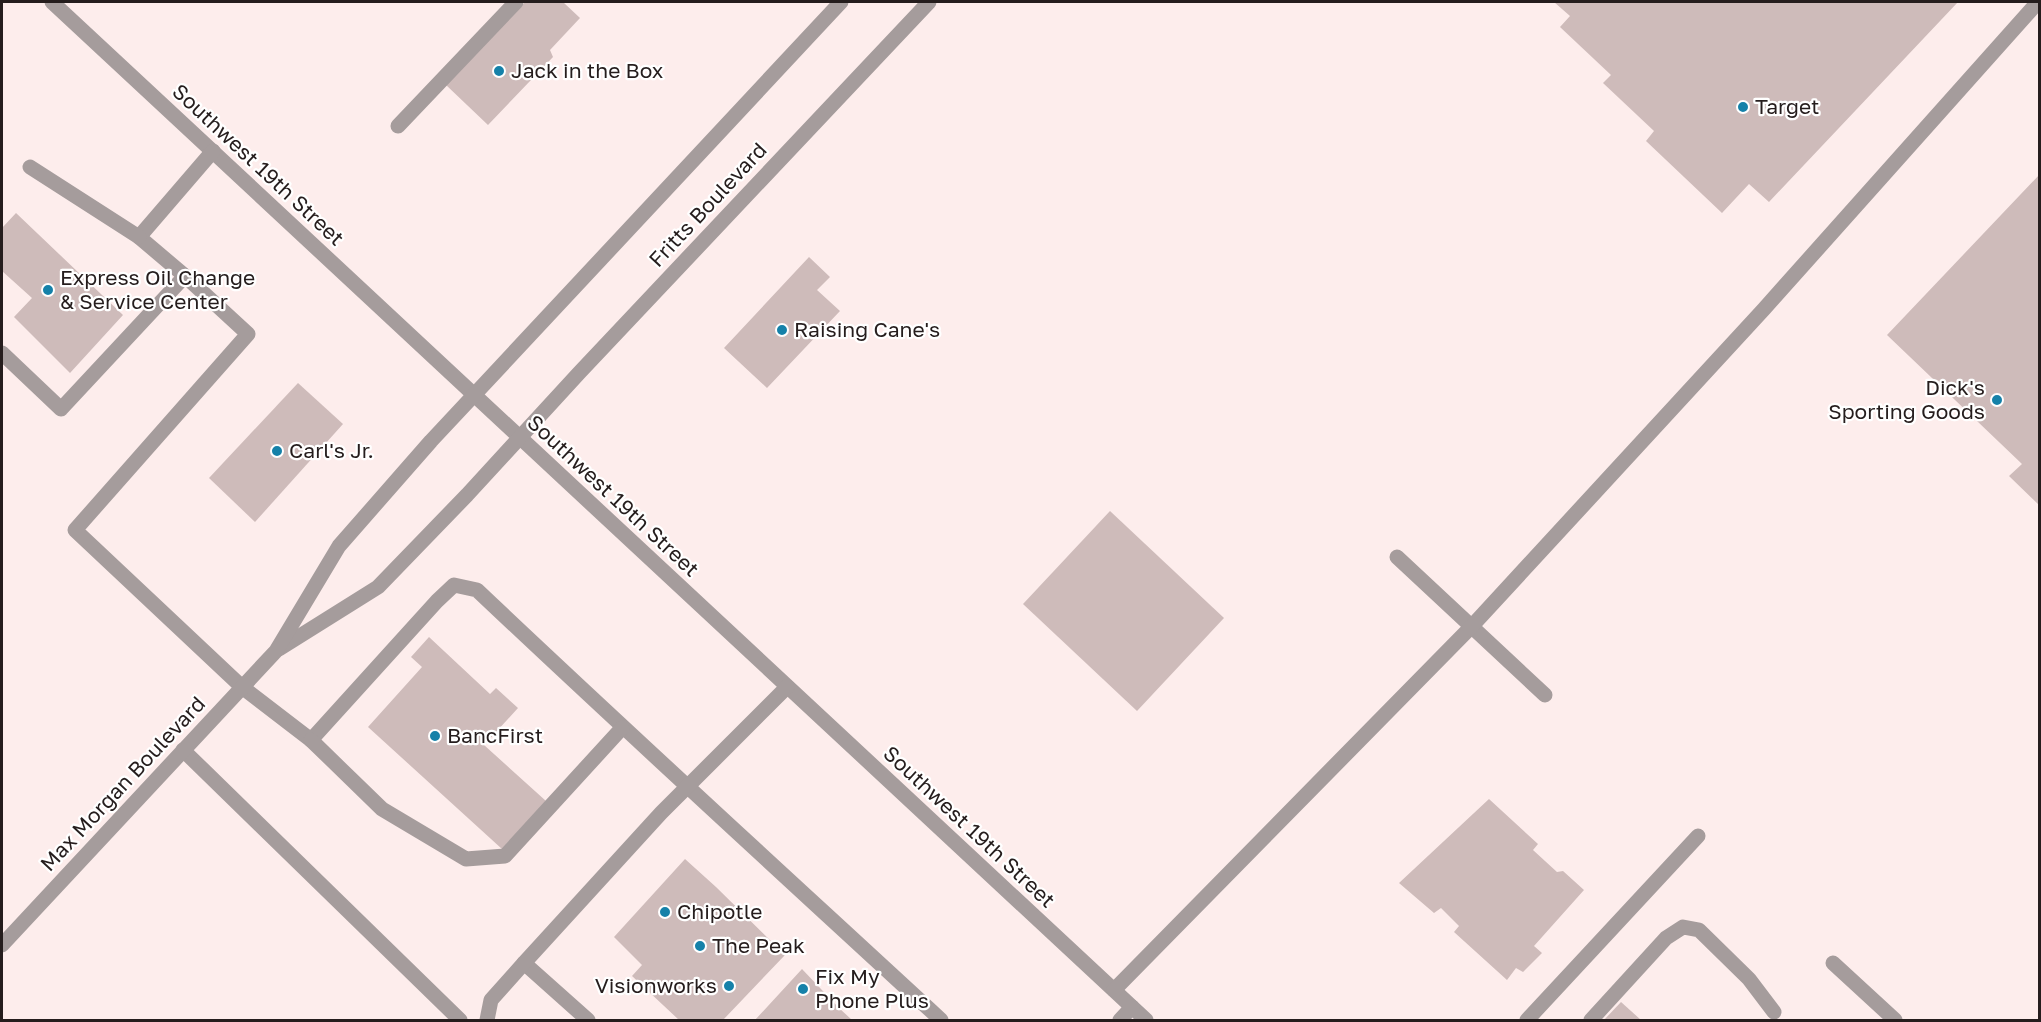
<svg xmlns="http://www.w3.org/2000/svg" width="2041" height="1022" viewBox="0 0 2041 1022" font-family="'Golos Text',sans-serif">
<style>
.building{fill:#cebbba}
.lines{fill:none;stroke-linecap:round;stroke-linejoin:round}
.minor{stroke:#a59c9c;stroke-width:15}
.poi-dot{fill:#1581a9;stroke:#fff;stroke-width:2}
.labels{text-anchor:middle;stroke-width:4.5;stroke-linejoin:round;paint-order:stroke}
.poi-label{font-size:21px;fill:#251d1d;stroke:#fff;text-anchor:start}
.street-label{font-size:21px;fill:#251d1d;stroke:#fff}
</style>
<rect width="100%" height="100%" fill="#fdedec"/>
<g class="building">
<polygon points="525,2 563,2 580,18 550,50 553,57 488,125 446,85"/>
<polygon points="1554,2 1958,2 1769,202 1749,184 1722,213 1646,141 1654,131 1603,83 1611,75 1560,27 1570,16"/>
<polygon points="2040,174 2040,506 2009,476 2022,464 1887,335"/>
<polygon points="16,213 123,315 70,373 14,317 32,298 2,271 2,228"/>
<polygon points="809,257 830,277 817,290 840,311 767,388 724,348"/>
<polygon points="298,383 343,424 255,522 209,478"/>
<polygon points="1110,511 1224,618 1137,711 1023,604"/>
<polygon points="429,637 490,694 496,688 518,708 484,745 546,801 502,849 368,727 422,667 411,657"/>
<polygon points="1489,799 1538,844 1533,850 1557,872 1563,871 1584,890 1534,946 1542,953 1523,972 1516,968 1507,980 1454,932 1459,926 1441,908 1434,913 1399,883"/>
<polygon points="685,859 716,887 785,955 723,1020 679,1020 632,976 642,965 614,937"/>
<polygon points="802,969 839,1008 852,1020 755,1020"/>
<polygon points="1621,1002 1641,1020 1604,1020"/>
</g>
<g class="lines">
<g class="minor">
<polyline points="52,2 1146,1020"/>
<polyline points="398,126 516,2"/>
<path d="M213,151l-74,86 46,39 63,58 -173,196 167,157 69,53 126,-139 17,-16 23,5c153,145 309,287 464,430"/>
<polyline points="30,167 139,237"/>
<polyline points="2,353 61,409 185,276"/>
<polyline points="1397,557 1545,695"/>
<polyline points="279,649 378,587 467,495 579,373 929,2"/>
<polyline points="311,740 382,809 466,859 505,856 622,728"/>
<polyline points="183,750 460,1020"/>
<polyline points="2,945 276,651 339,546 431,441 841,2"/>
<polyline points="524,963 588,1020"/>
<polyline points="1833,963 1895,1020"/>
<polyline points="1114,990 1472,626 1764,309 2038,2"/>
<polyline points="487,1020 491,1000 524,963 661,813 787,687"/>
<polyline points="1120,1020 1132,1007"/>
<polyline points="1527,1020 1698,836"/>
<polyline points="1591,1020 1666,938 1683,927 1699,930 1749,979 1774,1012"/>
</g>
</g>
<g class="poi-dot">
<circle cx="499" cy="71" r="6"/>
<circle cx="1743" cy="107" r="6"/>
<circle cx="48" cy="290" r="6"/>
<circle cx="782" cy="330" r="6"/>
<circle cx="1997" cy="400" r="6"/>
<circle cx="277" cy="451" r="6"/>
<circle cx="435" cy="736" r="6"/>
<circle cx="665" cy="912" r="6"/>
<circle cx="700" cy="946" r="6"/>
<circle cx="729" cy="986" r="6"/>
<circle cx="803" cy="989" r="6"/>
</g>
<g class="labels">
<g class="poi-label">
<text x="511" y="78">Jack in the Box</text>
<text x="1755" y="114">Target</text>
<text x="60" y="285">Express Oil Change<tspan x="60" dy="24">&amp; Service Center</tspan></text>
<text x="794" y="337">Raising Cane's</text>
<text x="1985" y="395" text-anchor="end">Dick's<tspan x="1985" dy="24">Sporting Goods</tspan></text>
<text x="289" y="458">Carl's Jr.</text>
<text x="447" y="743">BancFirst</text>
<text x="677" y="919">Chipotle</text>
<text x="712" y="953">The Peak</text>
<text x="815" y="984">Fix My<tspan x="815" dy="24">Phone Plus</tspan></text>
<text x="717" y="993" text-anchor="end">Visionworks</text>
</g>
<g class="street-label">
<text transform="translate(258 165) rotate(43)" y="7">Southwest 19th Street</text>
<text transform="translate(708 205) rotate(-47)" y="7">Fritts Boulevard</text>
<text transform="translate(613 496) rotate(43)" y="7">Southwest 19th Street</text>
<text transform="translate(123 784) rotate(-47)" y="7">Max Morgan Boulevard</text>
<text transform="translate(969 827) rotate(43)" y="7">Southwest 19th Street</text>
</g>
</g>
<rect width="2041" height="1022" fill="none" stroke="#251d1d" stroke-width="6"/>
</svg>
